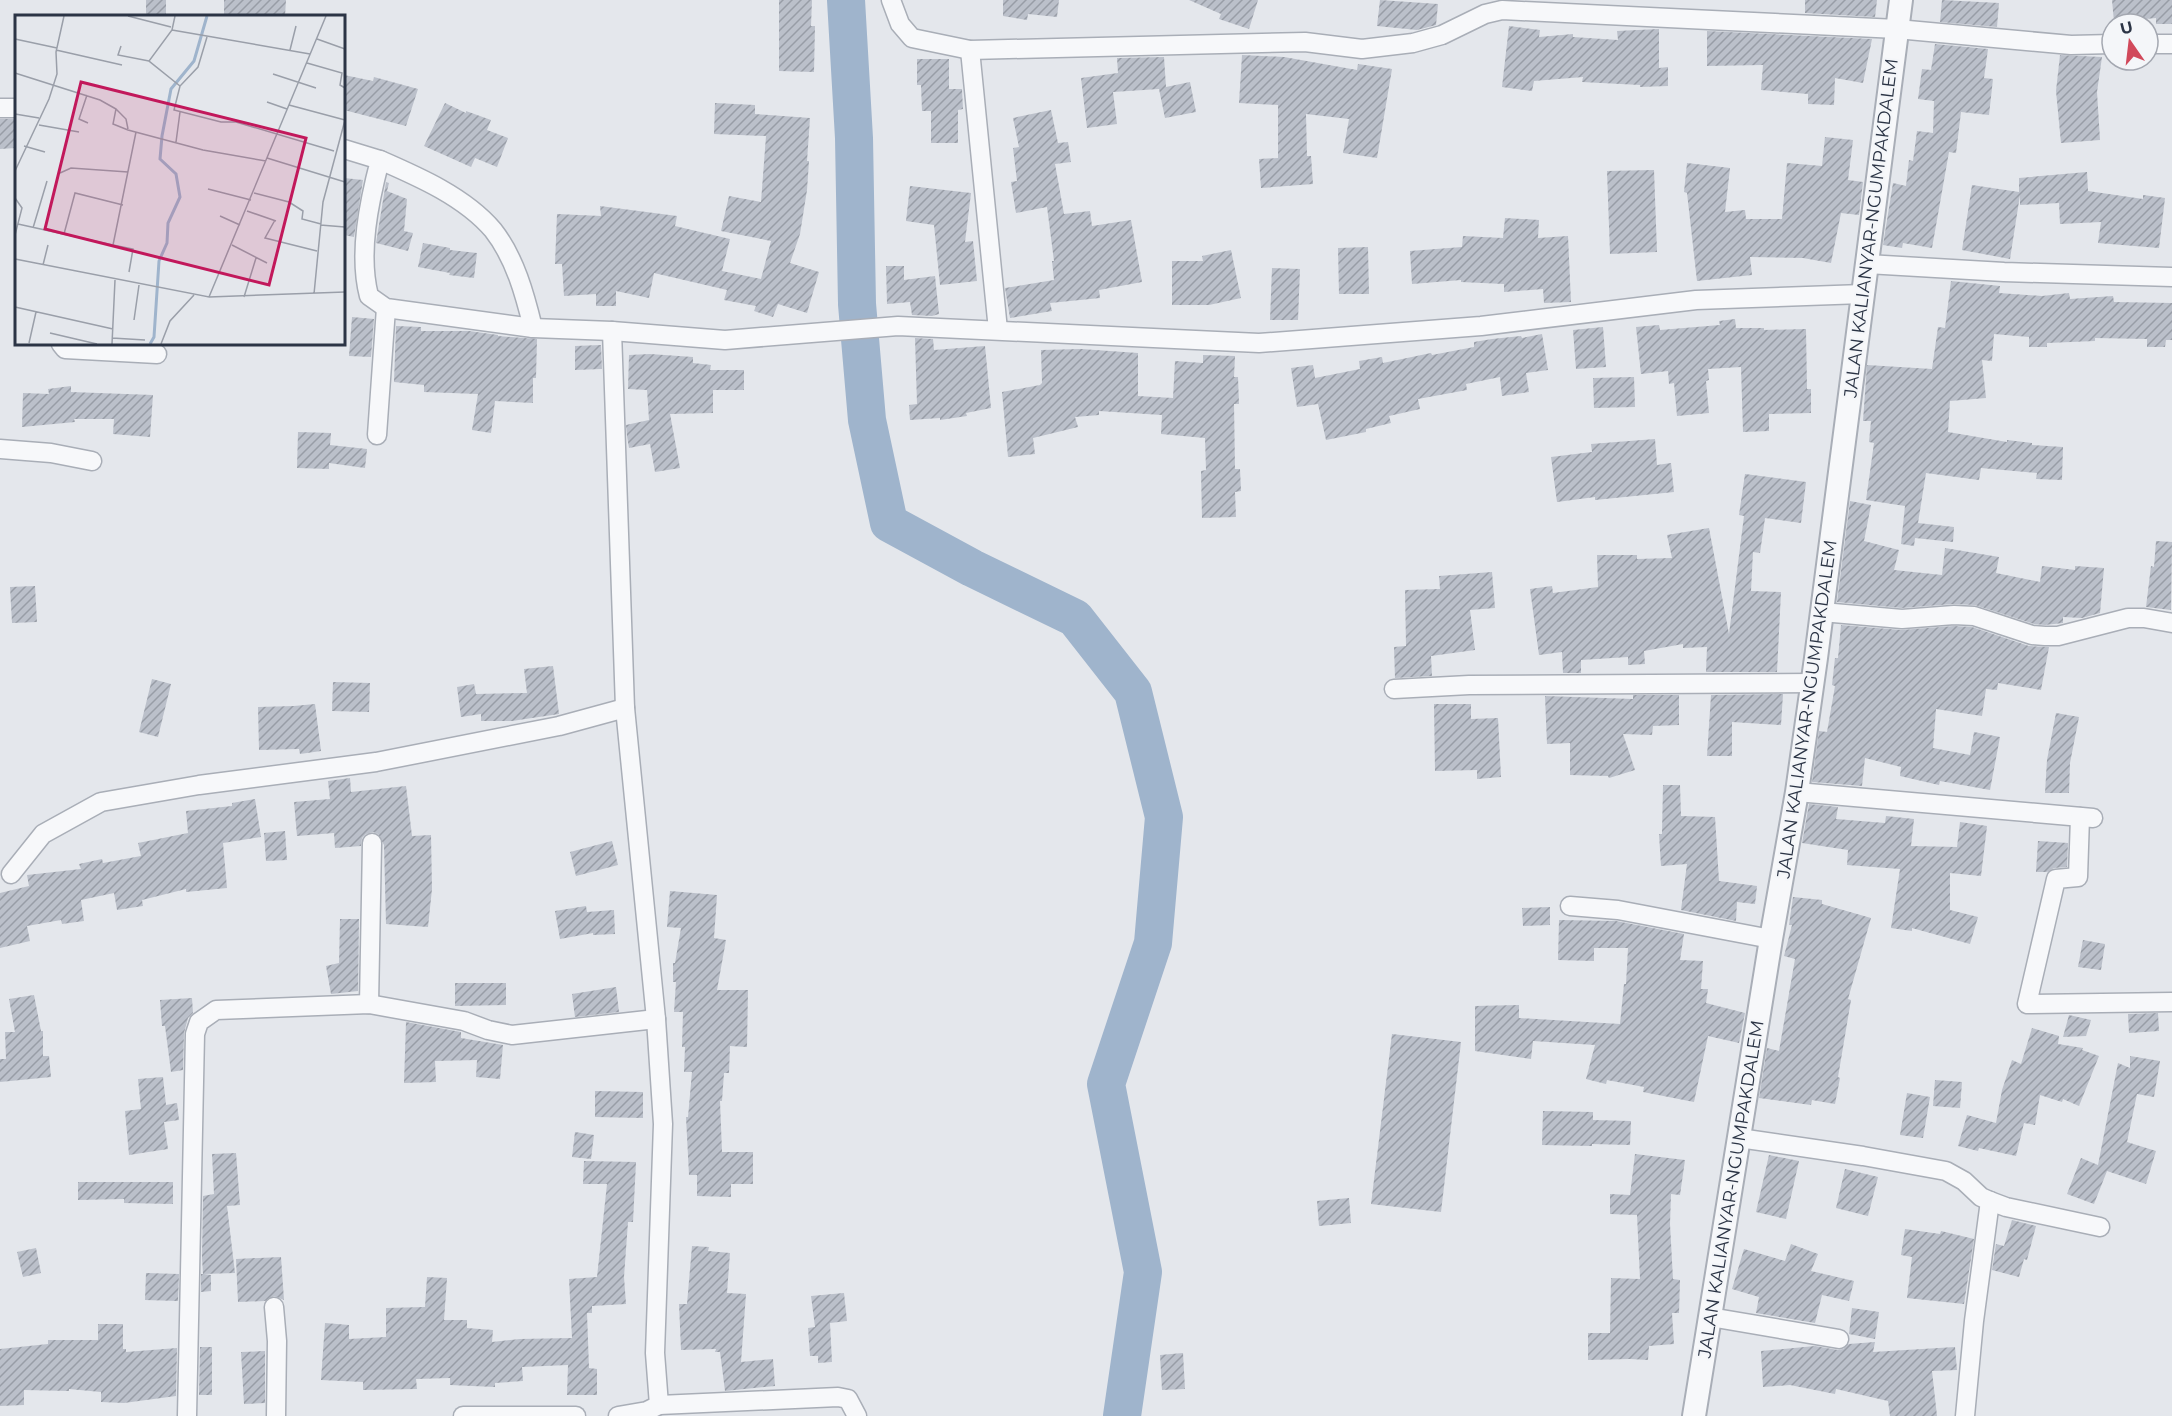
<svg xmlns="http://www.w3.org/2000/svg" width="2172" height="1416" viewBox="0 0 2172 1416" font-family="Montserrat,sans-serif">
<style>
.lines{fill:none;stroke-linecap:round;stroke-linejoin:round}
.river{stroke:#9fb4cc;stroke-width:38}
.building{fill:url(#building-hatch)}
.minor-casing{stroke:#a9aeb7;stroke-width:21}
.tertiary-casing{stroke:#a9aeb7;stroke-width:26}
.minor{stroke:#f7f8fa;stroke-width:18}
.tertiary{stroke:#f7f8fa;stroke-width:22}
.labels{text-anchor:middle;stroke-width:4.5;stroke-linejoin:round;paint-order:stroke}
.street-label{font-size:18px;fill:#2b3445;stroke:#f4f6f9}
.inset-river{fill:none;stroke:#9fb4cc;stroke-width:3}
.inset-road{fill:none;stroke:#9a9fa9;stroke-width:1.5}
.view{fill:#c2185b;fill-opacity:0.15;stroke:#c2185b;stroke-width:3}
.inset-edge{fill:none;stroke:#2b3445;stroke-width:3}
</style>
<defs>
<pattern id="building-hatch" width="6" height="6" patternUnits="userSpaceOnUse" patternTransform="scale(1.5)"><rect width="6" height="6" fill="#bbc0ca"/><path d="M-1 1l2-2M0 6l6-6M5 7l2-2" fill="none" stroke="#989da6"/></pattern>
</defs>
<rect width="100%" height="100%" fill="#e4e7ec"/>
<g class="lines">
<polyline class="river" points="846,0 854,138 857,304 867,420 889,523 972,568 1075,618 1133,692 1164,817 1153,943 1106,1084 1143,1272 1122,1416"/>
</g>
<g class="building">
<rect x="146" y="0" width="20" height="16"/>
<polygon points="224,0 286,0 285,16 224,16"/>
<polygon points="779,0 812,0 811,26 815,26 814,72 779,71"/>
<polygon points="1003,0 1059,0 1057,17 1028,14 1027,20 1003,16"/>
<polygon points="1189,0 1258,0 1249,29 1219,19 1221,14"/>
<polygon points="1380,0 1438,4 1436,25 1417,30 1377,26"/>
<polygon points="1805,0 1877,0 1875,17 1805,13"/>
<polygon points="1942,0 1999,3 1997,27 1940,22"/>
<polygon points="2112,0 2172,0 2172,24 2156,24 2156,18 2114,22"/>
<polygon points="1509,26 1540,30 1539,37 1573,34 1573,37 1618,40 1617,31 1659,29 1659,68 1668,67 1668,86 1640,87 1640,85 1582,82 1583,77 1534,81 1532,91 1502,87"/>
<polygon points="1707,31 1872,39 1863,83 1835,78 1834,105 1808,104 1808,94 1761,90 1763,65 1707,66"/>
<polygon points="1935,44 1988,49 1984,78 1993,79 1989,115 1961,112 1956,153 1949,152 1932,248 1903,243 1902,248 1883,245 1893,183 1906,186 1909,160 1913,161 1917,131 1933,133 1934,101 1918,99 1922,69 1931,70"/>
<polygon points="1242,55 1284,57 1357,70 1358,64 1392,69 1377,158 1343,153 1349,119 1306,114 1307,156 1311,156 1313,184 1261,188 1259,159 1278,158 1278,105 1239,103"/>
<polygon points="2060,55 2102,57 2097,92 2100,140 2061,143 2056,91"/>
<polygon points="1164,57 1166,87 1190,82 1196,112 1165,118 1159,89 1113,92 1117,124 1087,128 1081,78 1118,73 1117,58"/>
<polygon points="917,59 949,59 949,89 962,89 963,109 958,110 958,143 931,143 931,111 922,111 921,85 917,85"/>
<polygon points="344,75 373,81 374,77 418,89 406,126 344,110"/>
<polygon points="445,103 466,113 466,111 491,120 487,130 508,138 497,167 475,158 471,167 424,146"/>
<polygon points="715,103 755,105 755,114 810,118 807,161 809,161 807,190 800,234 790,263 819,272 807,313 778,304 773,317 754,311 756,306 724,300 727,290 654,273 649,298 616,291 616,306 596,306 596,294 564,296 562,264 555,264 557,214 601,216 600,206 677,216 675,226 730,239 722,271 761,279 771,241 721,231 729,196 761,202 766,136 714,134"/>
<polygon points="1051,110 1058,143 1068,142 1071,162 1055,164 1064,214 1090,211 1092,226 1131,220 1142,282 1099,290 1100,298 1050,303 1052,311 1010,318 1005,288 1054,280 1052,261 1054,261 1047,207 1016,213 1011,182 1017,181 1013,148 1019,147 1013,118"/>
<polygon points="0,119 14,119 16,148 0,149"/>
<polygon points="1825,137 1853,140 1848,180 1863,182 1859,215 1841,213 1831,263 1803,258 1750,257 1752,275 1697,281 1687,193 1684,192 1687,163 1730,168 1725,212 1745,210 1746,219 1782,219 1787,163 1822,166"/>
<polygon points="1654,170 1657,252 1610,254 1607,171"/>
<polygon points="2087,172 2088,191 2143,199 2143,195 2165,198 2159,248 2098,243 2101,222 2060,224 2059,203 2020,205 2020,195 2010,259 1962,250 1972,185 2019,192 2019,178"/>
<polygon points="344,178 363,180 354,237 344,235"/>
<polygon points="386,182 389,183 387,191 407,199 404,231 413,233 408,251 376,243"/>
<polygon points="910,186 971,193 965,242 973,241 977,281 940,285 934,225 906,221"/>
<polygon points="1505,218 1539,220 1538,238 1568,236 1571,302 1544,303 1543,289 1504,292 1504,284 1461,282 1461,280 1412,284 1410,251 1462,247 1463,236 1503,238"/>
<polygon points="423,243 450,248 450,250 477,253 474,278 449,275 450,273 418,267"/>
<polygon points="1368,247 1369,294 1339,294 1338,248"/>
<polygon points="1231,250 1241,298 1209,305 1172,305 1172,261 1203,261 1202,256"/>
<polygon points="886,266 904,266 904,280 935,276 939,314 932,316 912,315 910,302 887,304"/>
<polygon points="1272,268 1300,269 1298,320 1270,320"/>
<polygon points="1951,281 2000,286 1999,293 2042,296 2069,293 2070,299 2113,296 2114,302 2172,303 2172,340 2166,340 2165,347 2147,347 2147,339 2095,338 2095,341 2047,343 2047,347 2029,347 2029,337 1994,334 1992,361 1982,360 1986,398 1950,401 1948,432 2007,442 2007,440 2032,443 2032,445 2063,447 2062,480 2036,479 2037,473 1981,468 1979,480 1926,473 1918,523 1954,527 1953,542 1915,538 1914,546 1901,544 1905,506 1866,500 1874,443 1869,442 1871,421 1863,421 1867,365 1932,369 1938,327 1945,328"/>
<polygon points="352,317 374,319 371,357 349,356"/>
<polygon points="1735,319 1736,328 1764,328 1764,330 1806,329 1807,389 1811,389 1811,413 1769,414 1769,431 1743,432 1741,367 1708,369 1709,380 1706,381 1709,413 1677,416 1674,383 1669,384 1668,371 1641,374 1636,327 1659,325 1660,330 1720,325 1719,321"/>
<polygon points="396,326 421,327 421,331 469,331 498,335 498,336 537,339 536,378 533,378 533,403 495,401 491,433 472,430 478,394 424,392 424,385 394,382"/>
<polygon points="1603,327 1606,367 1576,369 1573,330"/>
<polygon points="1542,334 1548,370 1526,373 1529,392 1502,396 1500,377 1466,384 1467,390 1418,399 1420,409 1389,416 1391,423 1366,429 1366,432 1326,440 1318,404 1297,407 1291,368 1313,365 1315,378 1360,369 1359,361 1382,357 1383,363 1431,353 1432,355 1474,347 1474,342 1492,339 1521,336 1522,338"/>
<polygon points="915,338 933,339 934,350 985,346 991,408 966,413 967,416 940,420 940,418 910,420 909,405 917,404"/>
<polygon points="601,345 602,369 575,370 575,346"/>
<polygon points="1081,349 1138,353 1138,396 1173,398 1175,361 1203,363 1203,355 1235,356 1234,377 1238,377 1239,404 1234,404 1235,469 1240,469 1241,491 1235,492 1236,517 1202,518 1201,471 1206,470 1205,438 1161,434 1162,415 1099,411 1099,415 1075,417 1078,427 1033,438 1035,454 1008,457 1002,392 1040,385 1042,383 1041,350"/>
<polygon points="650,354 693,357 693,363 711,365 710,370 744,370 744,390 713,390 713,413 670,414 680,468 655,472 650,444 629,448 627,436 626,425 649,420 647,390 628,389 629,355"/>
<polygon points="1634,377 1635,407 1594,408 1593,378"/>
<polygon points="71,386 71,392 153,395 150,437 113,434 114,419 74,419 75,422 22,427 23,393 49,394 48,389"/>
<polygon points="298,432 331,433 330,445 367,449 365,468 329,463 329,469 297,468"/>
<polygon points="1655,439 1657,465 1671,463 1674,492 1595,500 1595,497 1557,502 1551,457 1592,452 1591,444"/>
<polygon points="1745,474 1806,482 1801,523 1765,518 1760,553 1753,552 1751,591 1781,592 1777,672 1706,672 1707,647 1683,648 1683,644 1644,651 1645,664 1628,665 1628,657 1581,660 1581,673 1563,673 1562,652 1539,655 1530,589 1552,586 1553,593 1598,587 1597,555 1637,555 1637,559 1672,558 1667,535 1709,528 1729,634 1744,516 1739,515"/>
<polygon points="1850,501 1871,505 1864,541 1899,550 1894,570 1942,575 1945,548 1999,557 1996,573 2040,582 2042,566 2075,570 2075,566 2104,568 2100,613 2082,618 2063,617 2063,623 2045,625 2034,624 1975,605 1953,604 1902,608 1837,602"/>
<polygon points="2156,541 2172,542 2171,610 2146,607 2151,566 2154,567"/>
<polygon points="1492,572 1495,608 1470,610 1475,650 1431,656 1432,676 1395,678 1394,647 1406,646 1405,590 1440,589 1439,576"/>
<polygon points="35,586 37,622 12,623 10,587"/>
<polygon points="1841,625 1901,630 1954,626 1972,627 2029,646 2049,647 2041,690 1998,683 1997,690 1986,689 1982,716 1936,709 1933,748 1970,755 1974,732 2000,737 1990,790 1940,781 1939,785 1900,776 1901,767 1865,758 1862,786 1812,782 1819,731 1827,732 1835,686 1832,685 1835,658 1838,658"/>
<polygon points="553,666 559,714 512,721 481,721 481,714 461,717 457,687 474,684 476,694 527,693 524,669"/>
<polygon points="152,679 171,684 158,737 139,732"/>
<polygon points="333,682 370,683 369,712 332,711"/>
<polygon points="1783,694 1781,725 1732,722 1732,756 1707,756 1711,695"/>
<polygon points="1633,695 1679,695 1679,725 1653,726 1652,735 1623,734 1635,770 1609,778 1608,776 1570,775 1570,743 1547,744 1545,696 1633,699"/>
<polygon points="315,704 321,751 300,754 299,749 259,750 258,707 294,706"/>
<polygon points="1434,704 1471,704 1471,719 1498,718 1501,777 1477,779 1477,770 1435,771"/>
<polygon points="2056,713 2079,717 2070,763 2069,793 2045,793 2047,760"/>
<polygon points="350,778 351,792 406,786 412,836 431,835 432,889 428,927 386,924 384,845 378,834 373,832 366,834 362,838 361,846 335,848 334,833 297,836 294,802 330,799 328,781"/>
<polygon points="1663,785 1680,785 1681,816 1715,817 1719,881 1757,886 1755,904 1737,902 1736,921 1681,910 1687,864 1661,866 1659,834 1662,834"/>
<polygon points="255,799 261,837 223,843 227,888 186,892 186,889 142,900 143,906 117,910 114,893 81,900 84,921 62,924 61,920 27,926 30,941 0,948 0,893 29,886 27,875 81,869 79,864 102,859 103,863 141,856 138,843 188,833 186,811 232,806 232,803"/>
<polygon points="1809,804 1838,807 1836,819 1885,823 1886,816 1914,819 1911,846 1957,847 1960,822 1987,826 1981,876 1950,873 1950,910 1978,917 1970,944 1912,928 1912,931 1891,928 1900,869 1847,865 1848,850 1802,843"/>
<polygon points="285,831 287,860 266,861 264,833"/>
<polygon points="612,841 618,865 576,876 570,852"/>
<polygon points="2038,841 2068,843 2067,867 2054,868 2047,872 2036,872"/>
<polygon points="670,891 717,895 714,938 726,940 717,990 748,990 747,1047 730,1046 729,1073 724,1073 722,1101 720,1101 722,1152 753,1152 753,1184 731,1184 731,1197 697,1196 697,1175 689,1175 686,1117 688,1117 692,1072 684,1072 685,1047 682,1047 683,1012 674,1012 676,982 673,982 673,963 675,963 681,928 667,927"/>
<polygon points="1793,897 1822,900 1822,904 1871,918 1848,999 1851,1000 1838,1077 1840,1078 1835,1104 1812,1100 1811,1105 1759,1098 1767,1048 1779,1051 1795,959 1784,956 1792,925 1789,925"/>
<polygon points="586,906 587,912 614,910 615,934 593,935 593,933 560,939 555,911"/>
<polygon points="1550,907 1550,925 1523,926 1522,908"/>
<polygon points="340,919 359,919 358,991 331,994 326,966 339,963"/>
<polygon points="1559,920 1616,921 1684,934 1680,960 1703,961 1701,989 1708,989 1706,1003 1745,1013 1739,1043 1708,1036 1694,1102 1643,1092 1644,1087 1607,1080 1606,1084 1586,1079 1595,1045 1533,1041 1531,1059 1475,1051 1475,1006 1519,1005 1519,1018 1620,1024 1624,984 1626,984 1628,948 1594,948 1594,961 1558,960"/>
<polygon points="2083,940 2105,944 2101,970 2078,967"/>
<polygon points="455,983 506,983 506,1005 455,1006"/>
<polygon points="616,987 619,1012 575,1017 572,994"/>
<polygon points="34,995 41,1031 43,1031 43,1056 49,1056 51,1077 0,1082 0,1059 6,1059 5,1032 15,1032 9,999"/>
<polygon points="192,998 193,1013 188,1018 184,1033 183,1070 171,1072 165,1026 162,1026 160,1000"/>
<polygon points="2158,1013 2159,1031 2129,1033 2128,1014"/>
<polygon points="2069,1015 2091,1020 2086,1036 2063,1037"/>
<polygon points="406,1022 461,1032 461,1038 503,1045 500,1079 476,1077 477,1060 435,1061 436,1082 404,1083"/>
<polygon points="2032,1028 2059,1036 2058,1044 2083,1048 2082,1050 2099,1056 2079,1106 2063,1099 2062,1102 2040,1095 2035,1125 2024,1123 2016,1156 1979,1148 1978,1151 1958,1146 1967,1115 1996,1123 2002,1090 2012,1060 2021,1064"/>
<polygon points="1392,1034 1461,1042 1441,1212 1371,1204"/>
<polygon points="2130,1056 2160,1061 2154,1097 2137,1094 2127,1142 2156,1151 2146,1184 2107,1171 2094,1204 2067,1194 2081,1158 2098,1165 2118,1063 2130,1068"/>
<polygon points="163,1077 166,1105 177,1103 179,1120 164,1122 168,1149 129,1155 125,1111 141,1109 138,1079"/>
<polygon points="1935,1080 1962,1082 1960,1108 1933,1106"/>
<polygon points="595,1091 643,1092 643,1118 595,1117"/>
<polygon points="1907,1093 1930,1097 1923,1138 1900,1135"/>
<polygon points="1543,1111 1593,1112 1593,1120 1631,1121 1630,1145 1592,1144 1592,1146 1542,1145"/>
<polygon points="575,1132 594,1135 591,1159 572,1157"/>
<polygon points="236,1153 240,1205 227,1206 235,1273 204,1274 211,1275 211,1291 201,1292 201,1274 203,1274 202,1258 203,1196 214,1194 212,1154"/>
<polygon points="1635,1154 1685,1160 1680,1195 1671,1194 1670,1224 1673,1279 1680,1280 1679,1313 1672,1313 1674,1344 1649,1346 1648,1360 1630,1359 1588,1360 1588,1333 1610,1333 1611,1278 1640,1279 1637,1215 1610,1214 1610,1194 1630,1195"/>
<polygon points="1769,1155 1799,1161 1786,1219 1756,1212"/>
<polygon points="584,1161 636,1162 633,1222 628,1222 624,1277 626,1304 592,1306 592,1313 587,1313 589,1368 597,1369 597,1395 567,1395 568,1365 522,1367 523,1381 495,1383 495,1387 450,1385 450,1378 416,1379 417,1389 363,1390 363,1382 321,1380 325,1323 349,1325 349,1339 386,1337 386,1308 425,1307 427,1277 447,1278 444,1320 467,1320 467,1328 493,1330 492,1342 520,1339 572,1338 569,1279 597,1277 607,1184 583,1184"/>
<polygon points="1845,1169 1878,1177 1868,1216 1836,1208"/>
<polygon points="78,1182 173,1182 173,1204 124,1203 124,1199 78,1200"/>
<polygon points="1349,1198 1351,1223 1319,1226 1317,1201"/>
<polygon points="2012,1220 2036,1226 2027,1260 2024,1259 2019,1277 1992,1270 1996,1244 2004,1246"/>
<polygon points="1905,1229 1940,1234 1941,1231 1974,1239 1964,1304 1907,1298 1912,1257 1901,1255"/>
<polygon points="1791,1244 1818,1254 1811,1271 1854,1281 1849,1301 1822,1295 1815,1323 1756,1313 1759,1297 1732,1289 1744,1249 1785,1261"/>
<polygon points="692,1246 709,1247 708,1251 730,1253 727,1293 746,1294 741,1362 773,1359 775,1386 725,1391 720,1352 715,1352 716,1349 681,1350 679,1304 687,1304"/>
<polygon points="36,1248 41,1273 23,1277 17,1252"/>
<polygon points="281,1257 284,1300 274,1296 265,1301 238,1302 236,1259"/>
<polygon points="146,1273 179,1274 178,1301 145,1300"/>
<polygon points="844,1293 847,1321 830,1323 832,1362 818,1363 818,1356 810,1356 808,1328 815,1327 811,1296"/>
<polygon points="1852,1308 1879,1312 1875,1339 1849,1334"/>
<polygon points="98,1324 123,1324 123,1349 126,1349 126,1352 177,1348 176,1396 124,1403 101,1402 101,1392 69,1389 69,1391 24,1390 24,1405 0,1406 0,1349 48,1344 48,1340 98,1340"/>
<polygon points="1875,1342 1873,1352 1955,1347 1957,1370 1932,1371 1937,1416 1890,1416 1888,1401 1836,1389 1835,1394 1790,1385 1763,1387 1761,1351 1815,1346 1838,1350 1843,1349 1849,1344"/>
<polygon points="200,1347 212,1347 212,1395 199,1395"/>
<polygon points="265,1351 265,1403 244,1404 241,1352"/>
<polygon points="1183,1353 1185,1389 1162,1390 1160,1355"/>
</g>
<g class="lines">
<defs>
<g id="minor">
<polyline points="891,0 900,24 912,38 970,50 1305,42 1362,49 1413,43 1442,35 1485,14 1502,10 1897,29 2071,45 2112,44"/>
<polyline points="2148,44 2172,44"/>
<polyline points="970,50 998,330"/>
<polyline points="0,108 16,108"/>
<path d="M344,149l36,11c-11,42 -22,94 -11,136l17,12 147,20 79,3 113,9 173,-14 361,17 222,-17 215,-26 167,-6"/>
<path d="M380,160c39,17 85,37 113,70 22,28 32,65 40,98"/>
<polyline points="1867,264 2004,272 2172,277"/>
<polyline points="612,331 625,708 656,1019 663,1124 655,1353 659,1405 647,1411 618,1416"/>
<polyline points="61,344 65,349 157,354"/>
<polyline points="377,435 386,308"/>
<polyline points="0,449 51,453 92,461"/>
<polyline points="1822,612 1902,619 1954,615 1974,616 2032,635 2045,636 2058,636 2128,618 2144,618 2172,623"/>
<polyline points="1394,689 1469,685 1813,683"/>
<polyline points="1797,792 2093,818"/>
<polyline points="2080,817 2078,877 2056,879 2027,1004 2172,1002"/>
<polyline points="11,874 43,834 101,802 199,785 376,762 559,726 625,708"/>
<polyline points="1570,906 1618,910 1771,939"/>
<polyline points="369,1004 372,843"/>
<polyline points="1739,1138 1863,1156 1946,1171 1964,1181 1981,1197 1990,1201 2006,1207 2100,1227"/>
<polyline points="274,1307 277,1341 276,1416"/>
<polyline points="1710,1317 1839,1339"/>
<polyline points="659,1405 838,1397 848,1399 857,1416"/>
<polyline points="187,1416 195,1034 199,1022 216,1010 369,1004 464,1021 488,1030 512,1035 656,1019"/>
<polyline points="463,1416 576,1416"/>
<polyline points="1965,1416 1974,1321 1990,1201"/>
</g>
<polyline id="tertiary" points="1694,1416 1771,939 1797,792 1816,658 1901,0"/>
</defs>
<use href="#minor" class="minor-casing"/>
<use href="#tertiary" class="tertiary-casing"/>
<use href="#minor" class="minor"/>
<use href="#tertiary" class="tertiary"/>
</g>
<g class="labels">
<g class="street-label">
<text transform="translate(1871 228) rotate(-83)" y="6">JALAN KALIANYAR-NGUMPAKDALEM</text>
<text transform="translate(1807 709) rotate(-82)" y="6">JALAN KALIANYAR-NGUMPAKDALEM</text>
<text transform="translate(1731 1189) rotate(-81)" y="6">JALAN KALIANYAR-NGUMPAKDALEM</text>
</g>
</g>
<g transform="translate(15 15)">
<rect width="330" height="330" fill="#e4e7ec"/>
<path class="inset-river" d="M135,329l4,-7 5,-76 8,-18 1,-20 12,-26 -4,-23 -16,-15 2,-23 9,-47 23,-28 13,-45"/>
<path class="inset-road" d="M113,1l43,11M160,1l-3,14 -23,31 31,25M157,15l138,24M192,22l-9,30 -18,19 -6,24 47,12h15l98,29M0,24l42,9M302,24l28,10M106,31l-3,9 31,6M41,35l66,15M275,35l6,-24M292,48l35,10 -2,12 5,3M0,58l85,27 16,9 -3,15 15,6 75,20 63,11M258,59l43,14M72,80l-8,24 9,4M252,87l20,7M274,90l56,15M101,94l10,10 2,10M0,99l24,4M24,110l40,7M161,127l4,-30M9,131l21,6M252,143l78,24M0,156l34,-72 8,-25 -1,-22 8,-36M45,158l11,-5 57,4M193,174l43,11M239,178l35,9 14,9 -1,8 19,5M0,183l7,10 -7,27M232,196l29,10M205,201l20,9M260,205l-10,18 52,13M3,209l95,21 23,-113M305,210l25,2M18,213l14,-47M49,219l11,-41 48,12M98,230l20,4 -4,23M217,230l35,18M0,244l194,38 117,-281M28,250l5,-20M299,279l9,-92 22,-82M194,282l136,-5M229,282l12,-39M0,292l98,22M119,305l5,-35M35,318l47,11M97,323l33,2M14,328l7,-31M97,329l3,-64M146,329l9,-23 24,-26"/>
<path class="view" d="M66,67l225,56 -37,147 -224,-56z"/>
<rect width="330" height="330" class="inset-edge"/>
</g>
<g transform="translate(2130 42) rotate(346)"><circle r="28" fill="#f4f6f9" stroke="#a4a8b1" stroke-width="1.5"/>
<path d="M0-4.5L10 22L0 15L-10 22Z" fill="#d1495b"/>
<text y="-9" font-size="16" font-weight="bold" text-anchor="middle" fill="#2b3445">U</text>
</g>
</svg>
